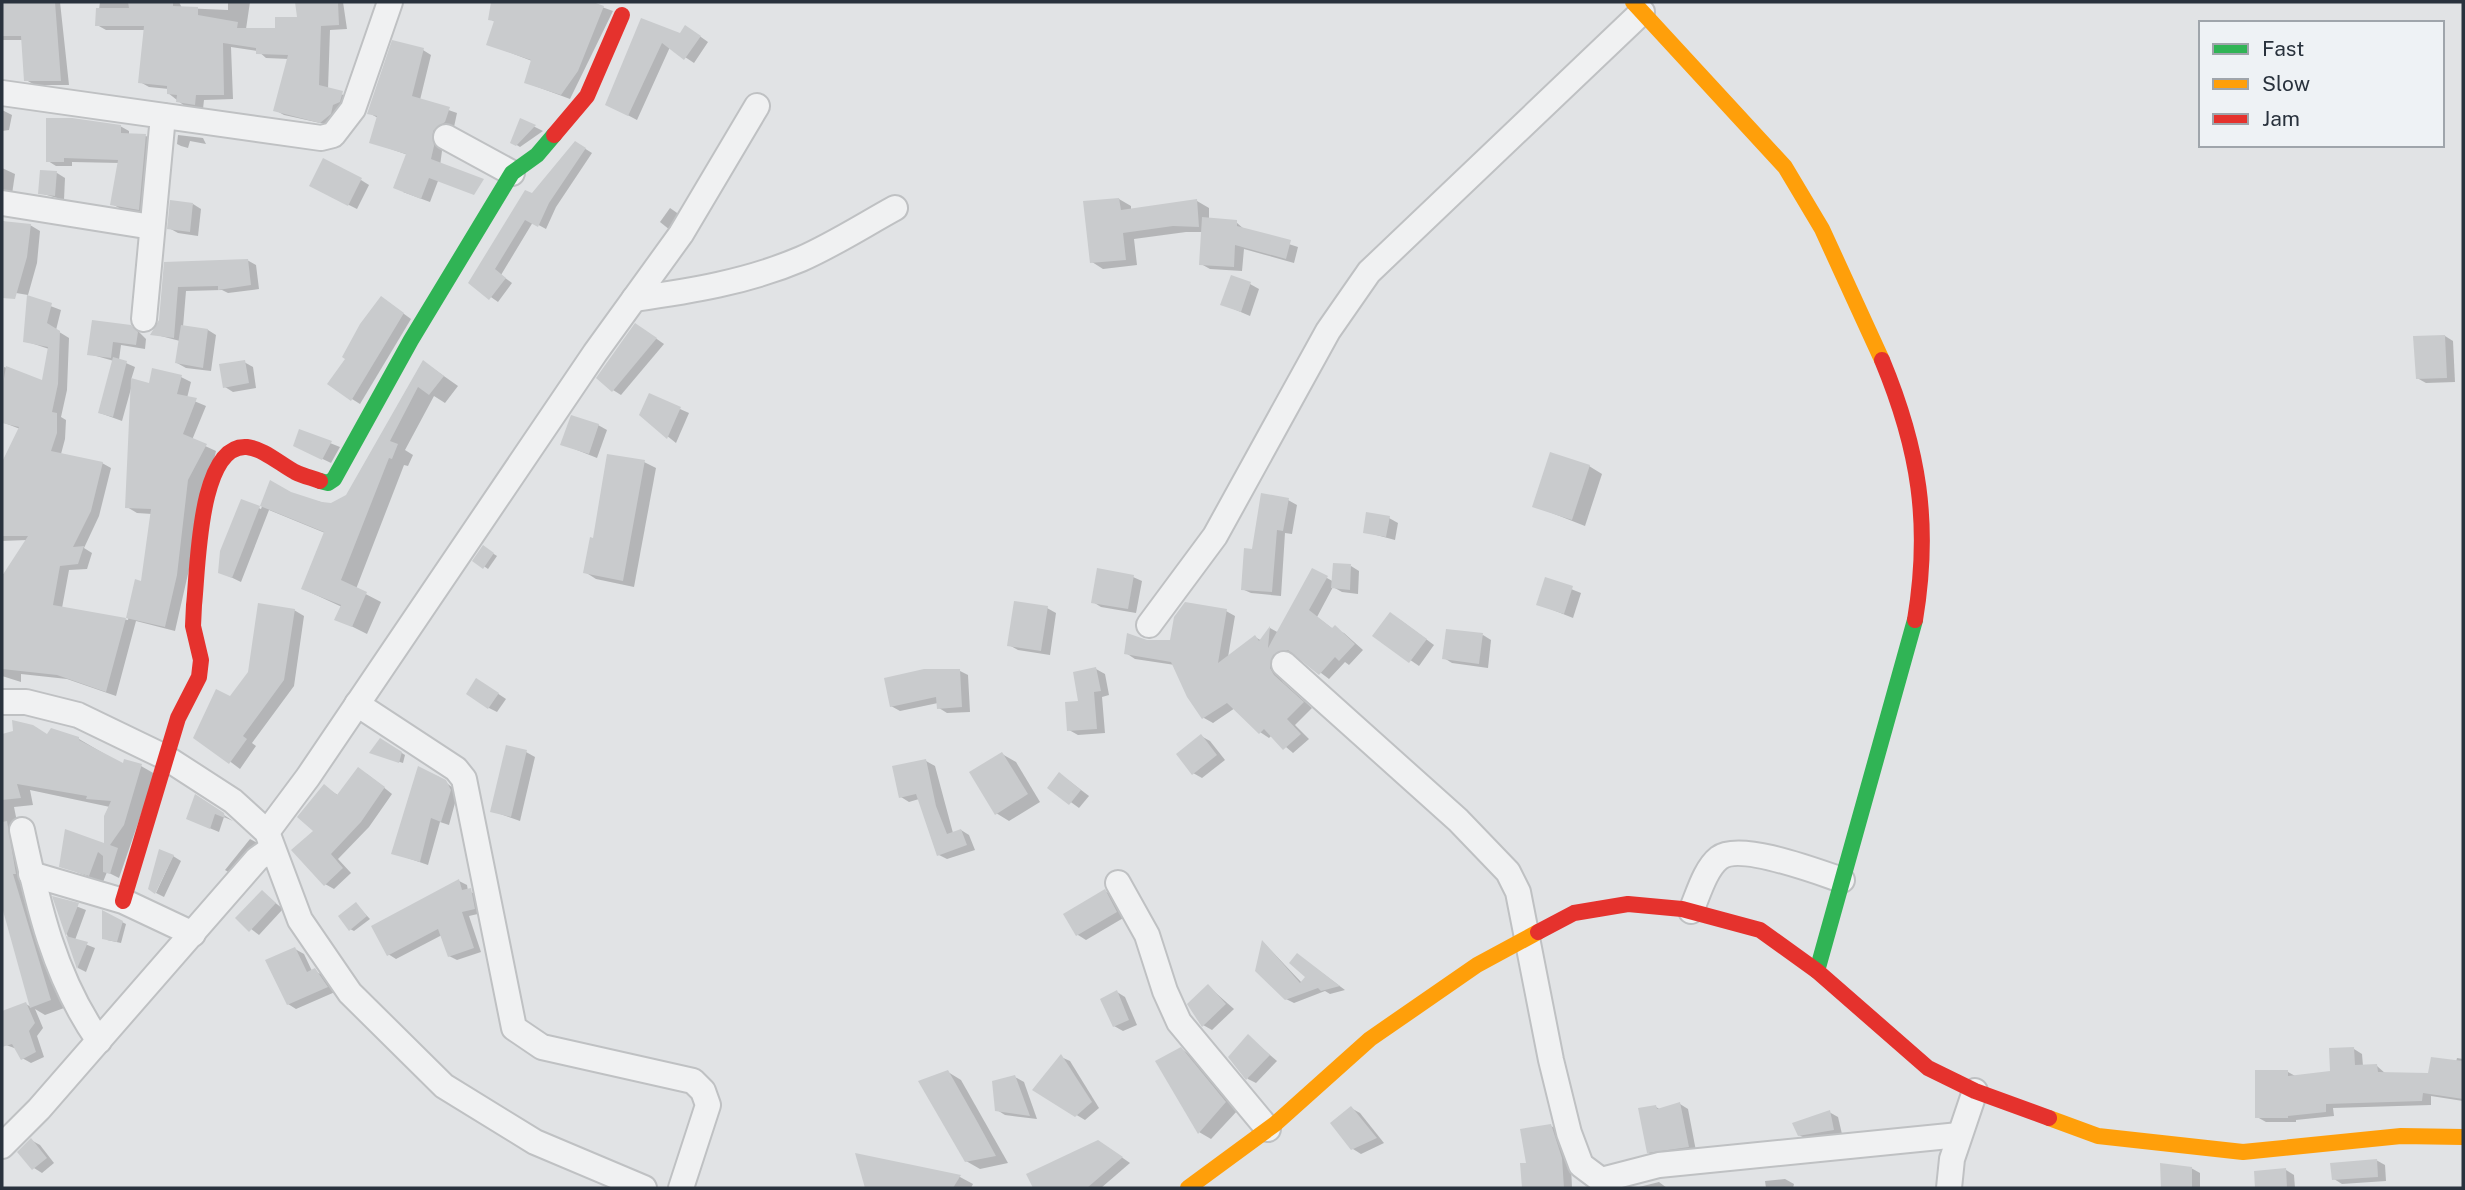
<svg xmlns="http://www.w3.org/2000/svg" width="2465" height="1190" viewBox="0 0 2465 1190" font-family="'Public Sans',sans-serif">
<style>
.shadow{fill:#0003}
.building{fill:#c9cbcd}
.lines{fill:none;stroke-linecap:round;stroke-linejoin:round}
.street-casing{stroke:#bfc1c3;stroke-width:28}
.street{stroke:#f0f1f2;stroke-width:24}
.fast{stroke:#30b455;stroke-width:16}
.slow{stroke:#ff9f0a;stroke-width:16}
.jam{stroke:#e5322d;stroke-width:16}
</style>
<rect width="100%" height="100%" fill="#e1e3e5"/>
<g class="shadow">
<polygon points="2,2 60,2 69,85 35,85 26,80 23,40 2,40"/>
<polygon points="100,2 179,2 182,8 228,10 228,2 250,2 246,29 276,30 299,19 297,2 343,2 347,29 330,30 328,89 351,98 334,126 284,115 275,110 289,59 266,58 258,51 231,47 233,99 204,100 203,109 186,107 168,93 169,89 149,87 140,82 145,30 106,30 97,25"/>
<polygon points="492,2 588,2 613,11 570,99 527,83 532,61 488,44 495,22 490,19"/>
<polygon points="642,21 680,35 694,32 708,42 694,63 670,47 637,120 616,109"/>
<polygon points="423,50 431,55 420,100 457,113 454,127 440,135 442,151 438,181 430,202 403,192 408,155 371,142 378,118 369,113"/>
<polygon points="2,110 12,115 9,130 2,131"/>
<polygon points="521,120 543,131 520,147 512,142"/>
<polygon points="120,126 129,131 129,135 146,136 154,141 148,214 121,209 112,204 120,163 72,162 72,166 56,166 48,161"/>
<polygon points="178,135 203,138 206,144 190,141 188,148 181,146 177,144"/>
<polygon points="576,143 592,153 556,207 546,229 533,222 501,275 512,283 498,302 471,283 532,195"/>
<polygon points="2,168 15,174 12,194 2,199"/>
<polygon points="42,172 57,173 65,178 64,200 40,193"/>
<polygon points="361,180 369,185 357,209 319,190"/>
<polygon points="1119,199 1131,206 1131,211 1197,201 1209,208 1209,220 1236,222 1245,230 1298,247 1294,263 1244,249 1242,271 1210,269 1201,264 1203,232 1186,232 1134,239 1137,265 1103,269 1092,262"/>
<polygon points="193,204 201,209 198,236 178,233 169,228"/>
<polygon points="670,208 680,215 670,230 660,222"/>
<polygon points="2,220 6,223 30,225 40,231 37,263 28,295 4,291 2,302"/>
<polygon points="247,260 256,265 259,289 228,293 222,290 186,291 183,327 208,330 216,335 211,371 186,368 177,363 180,341 153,334 161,321 166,264"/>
<polygon points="1250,284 1259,289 1250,316 1222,304"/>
<polygon points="29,298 61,310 56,330 69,338 67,390 61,417 66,420 65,439 61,454 102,463 111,468 99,516 84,548 92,553 87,569 69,570 62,608 128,620 136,581 142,583 152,514 137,513 127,507 132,385 122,421 100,413 114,361 89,354 130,327 139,332 146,339 145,349 121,345 119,360 135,367 131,380 150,385 181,377 191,382 187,398 206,406 192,440 216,451 175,631 136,621 116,696 67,679 21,674 21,682 2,676 2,574 5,574 27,540 2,541 2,466 20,429 2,422 4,367 43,382 49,349 25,341"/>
<polygon points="389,303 411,319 360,404 352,399 347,358"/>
<polygon points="644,330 664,344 621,395 613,390"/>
<polygon points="2445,336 2453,341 2455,382 2426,383 2417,378"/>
<polygon points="244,362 253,367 256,388 233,392 225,387"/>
<polygon points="424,362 458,386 445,403 434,396 405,450 413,455 408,466 404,465 356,589 381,602 367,634 337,619 342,607 303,589 325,533 269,510 241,582 220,572 242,501 261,509 271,483 290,494 332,505 347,497"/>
<polygon points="680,409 689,413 676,443 641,415"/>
<polygon points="598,425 607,430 597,458 562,444"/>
<polygon points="300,431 340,447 331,463 304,450"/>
<polygon points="644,462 656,468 634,587 596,579 585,572 595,540"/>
<polygon points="1589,466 1602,474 1585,526 1534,506"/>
<polygon points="1288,500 1297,505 1292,534 1285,533 1281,596 1251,593 1242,589 1254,550"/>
<polygon points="1389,518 1398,523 1395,540 1365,532"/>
<polygon points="483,547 497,556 488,569 475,560"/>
<polygon points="1351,566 1359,571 1358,594 1342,592 1333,587 1317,617 1333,629 1344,633 1363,650 1349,665 1345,662 1329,679 1296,654 1281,659 1278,674 1283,682 1312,708 1295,725 1309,739 1293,753 1272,735 1269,738 1260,732 1235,708 1213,723 1204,718 1189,697 1175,665 1135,659 1126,653 1146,641 1171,641 1226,611 1235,616 1228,657 1255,637 1262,641 1270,628 1279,633 1313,570 1334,582"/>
<polygon points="1133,577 1142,581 1136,613 1101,607 1093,602"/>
<polygon points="1546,579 1581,593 1573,618 1538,604"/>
<polygon points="1047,608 1056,613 1050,655 1018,650 1009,645"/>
<polygon points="294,610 304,616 294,686 252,743 256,746 240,769 195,735 231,699"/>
<polygon points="1399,619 1434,645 1419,666 1374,635"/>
<polygon points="1483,635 1491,640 1488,668 1452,663 1444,658"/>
<polygon points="1096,669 1105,674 1109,695 1102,697 1105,733 1078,735 1069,730"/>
<polygon points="960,671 968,675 970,712 947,713 939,708 938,703 900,711 891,706"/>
<polygon points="485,685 506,699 497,712 489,708"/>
<polygon points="14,732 79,739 125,766 141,766 155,774 119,878 107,872 103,882 61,866 105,846 110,807 30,790 33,805 14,807 29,881 25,882 64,1008 45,1015 35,1009 43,1028 37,1036 44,1057 31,1063 22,1058 17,1049 6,1045 2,1031 2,1013 26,1004 31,1007 2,901 2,736"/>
<polygon points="1201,736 1210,741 1225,760 1202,778 1193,773"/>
<polygon points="381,740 405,755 403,763 375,754"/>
<polygon points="526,752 535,757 520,821 492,811"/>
<polygon points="1002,754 1016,762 1040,802 1009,821 996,813"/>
<polygon points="926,761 935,766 953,833 961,830 969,835 975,850 947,859 939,855 919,799 909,802 901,797"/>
<polygon points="419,768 439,777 458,792 449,825 440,822 428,865 393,853"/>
<polygon points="367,774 392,794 369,827 338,859 351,873 334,889 325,884 316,831 324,786 339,796"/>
<polygon points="1068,780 1089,796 1079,808 1050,787"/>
<polygon points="204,802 233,821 224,817 219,832 188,819"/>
<polygon points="250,839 259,844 235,876 225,870"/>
<polygon points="173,856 181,861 164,897 156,893"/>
<polygon points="459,881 467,885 468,891 478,895 482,913 469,916 481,952 457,960 449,956 442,935 396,959 388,954"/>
<polygon points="1105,891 1113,896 1125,917 1086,940 1078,935 1065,914"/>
<polygon points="262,892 283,909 259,935 237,918"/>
<polygon points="55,898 86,910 75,940 95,948 86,972 78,968"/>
<polygon points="356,904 370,919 354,931 350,929"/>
<polygon points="104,913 126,924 121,943 107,940"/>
<polygon points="1264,943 1302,983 1308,977 1298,955 1345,990 1330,994 1325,991 1294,1003 1286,999"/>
<polygon points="295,949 304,954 312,971 324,975 335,992 296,1009 288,1004"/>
<polygon points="1208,986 1234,1009 1212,1030 1203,1025"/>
<polygon points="1117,992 1125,997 1137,1025 1123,1031 1114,1026"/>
<polygon points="1248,1036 1277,1061 1256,1083 1248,1079 1230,1057"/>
<polygon points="1181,1049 1193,1057 1238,1110 1211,1139 1199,1132 1165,1072"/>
<polygon points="2354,1049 2362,1054 2363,1066 2377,1066 2386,1074 2430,1075 2456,1062 2457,1058 2463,1059 2463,1101 2431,1096 2431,1105 2333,1108 2334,1116 2296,1120 2296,1122 2266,1122 2257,1117 2288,1072 2297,1077 2332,1073"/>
<polygon points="1061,1057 1070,1061 1099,1108 1085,1120 1035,1090"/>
<polygon points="948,1072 961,1080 1008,1163 980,1169 966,1161"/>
<polygon points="1015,1077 1024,1082 1037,1119 1005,1115 997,1110"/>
<polygon points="1680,1104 1688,1109 1696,1151 1657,1157 1648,1152 1656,1107 1661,1110"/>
<polygon points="1351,1108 1360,1113 1384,1143 1361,1154 1353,1149"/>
<polygon points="1829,1112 1838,1117 1842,1134 1808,1140 1799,1135"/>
<polygon points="1551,1126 1560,1131 1571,1164 1572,1188 1523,1188 1522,1164 1528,1164"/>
<polygon points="31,1140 40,1145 54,1163 42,1173 34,1168"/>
<polygon points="1107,1147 1130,1163 1101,1188 1035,1188 1028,1175"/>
<polygon points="857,1156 960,1177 973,1184 971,1188 867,1188"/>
<polygon points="2376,1160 2385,1165 2386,1181 2342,1184 2334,1179"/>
<polygon points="2162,1165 2191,1168 2200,1173 2200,1188 2162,1188"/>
<polygon points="2286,1170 2294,1175 2295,1188 2257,1188 2256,1173"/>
<polygon points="1785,1179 1794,1184 1793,1188 1766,1188 1765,1181"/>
<polygon points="1659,1182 1667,1188 1639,1188 1639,1187"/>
</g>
<g class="building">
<polygon points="2,2 55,2 61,81 24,81 21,36 2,36"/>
<polygon points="128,2 173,2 173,6 198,7 198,15 238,22 237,28 275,28 275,17 297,17 295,2 338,2 339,25 321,26 319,85 343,91 340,102 333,105 331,114 320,123 273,111 288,55 256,54 256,48 223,43 224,95 196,95 195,105 176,102 177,95 167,94 167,86 138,83 144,26 95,26 96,8 129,8"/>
<polygon points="491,2 593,2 604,6 578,71 561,95 524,83 531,60 486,45 494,21 488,20"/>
<polygon points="641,18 680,33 685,25 701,36 684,60 662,43 628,116 605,105"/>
<polygon points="392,40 424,48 412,96 450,107 445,122 433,131 434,146 431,159 484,179 474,195 429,178 421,199 393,188 406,154 369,143 377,116 367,114"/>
<polygon points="46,118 72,118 121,125 121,133 146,134 139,210 110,205 118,160 64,158 64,162 46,162"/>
<polygon points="520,118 536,125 516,146 510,143"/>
<polygon points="575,141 586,148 549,203 538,227 525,220 495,269 506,278 489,300 468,283 525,190 532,193"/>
<polygon points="323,158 362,178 348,206 309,186"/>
<polygon points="40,170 57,171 55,196 38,194"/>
<polygon points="1119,198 1121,210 1197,199 1199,227 1173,226 1123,233 1126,260 1090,263 1083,201"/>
<polygon points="170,200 193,203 190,232 167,229"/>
<polygon points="1202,217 1237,220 1237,226 1291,240 1286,259 1235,245 1234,267 1199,265"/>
<polygon points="2,221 31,224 27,257 15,299 2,298"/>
<polygon points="248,259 251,285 218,290 218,286 178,287 174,338 150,335 159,320 164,262"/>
<polygon points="1231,275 1251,282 1241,312 1220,305"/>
<polygon points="27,295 52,303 47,323 60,331 58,384 52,412 57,413 57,433 51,451 103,462 91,511 73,547 84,546 78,564 60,566 53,605 126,618 106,692 57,675 2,669 2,576 28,536 2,536 2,462 19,427 2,423 2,391 6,366 42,380 48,347 23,342"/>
<polygon points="381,296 404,313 351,401 327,384 345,359 342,357 360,324"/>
<polygon points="92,320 131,325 138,332 136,345 113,342 111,358 87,355"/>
<polygon points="635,323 657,338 612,392 596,378"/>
<polygon points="181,325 208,329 203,368 175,363"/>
<polygon points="2445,335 2447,378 2416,379 2413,336"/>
<polygon points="113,357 127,361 113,417 98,413"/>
<polygon points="245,360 249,383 223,388 219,364"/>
<polygon points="423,360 444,376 429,395 418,387 390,441 398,444 392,459 389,458 341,580 367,592 352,627 334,620 341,605 301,589 324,532 260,506 270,480 291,492 322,502 331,503 346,495"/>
<polygon points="152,368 182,375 177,394 197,398 183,434 207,444 188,480 177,575 165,627 126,618 135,579 141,581 151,509 125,508 131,378 149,383"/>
<polygon points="649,393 681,407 667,439 639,415"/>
<polygon points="571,415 599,424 589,454 560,445"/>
<polygon points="299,429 332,441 322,460 293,446"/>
<polygon points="1550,452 1590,465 1572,520 1532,507"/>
<polygon points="607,454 645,460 623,581 583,573 590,537 593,538"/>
<polygon points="1261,493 1289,498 1283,531 1277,530 1272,592 1241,590 1244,548 1252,549"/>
<polygon points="241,499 260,506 232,578 218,573 220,551"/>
<polygon points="1366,512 1390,516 1386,537 1363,533"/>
<polygon points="483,545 494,553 483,569 472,561"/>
<polygon points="1333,563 1351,564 1350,590 1331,588"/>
<polygon points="1097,568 1134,575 1128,609 1091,603"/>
<polygon points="1312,568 1328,576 1309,610 1332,628 1335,625 1355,644 1339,661 1335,657 1319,675 1288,650 1273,655 1270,668 1274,675 1304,702 1287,719 1301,734 1283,750 1264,729 1259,734 1227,703 1202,719 1187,697 1171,662 1124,654 1127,633 1147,640 1170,640 1174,617 1185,602 1227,609 1218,663 1255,635 1259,641 1270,626 1268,648"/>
<polygon points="1545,577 1573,586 1564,614 1536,605"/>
<polygon points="1014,601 1048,606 1041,651 1007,646"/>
<polygon points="258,603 295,609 284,680 243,736 247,739 229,764 193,738 216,689 230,696 248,672"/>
<polygon points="1390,612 1427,639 1409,663 1372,636"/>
<polygon points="1446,629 1483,633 1479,664 1442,659"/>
<polygon points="1096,667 1101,691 1094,692 1097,729 1067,731 1065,702 1078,701 1073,672"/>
<polygon points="924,669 960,669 962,707 937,709 936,697 890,707 884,678"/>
<polygon points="476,678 499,693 488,709 466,694"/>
<polygon points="12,720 33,725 47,734 51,728 79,737 79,740 123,763 124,759 142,764 124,825 110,845 118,848 110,874 103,872 103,856 98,852 89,876 59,867 65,829 104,843 104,816 111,801 86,799 87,796 17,784 21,798 2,800 2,734 13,731"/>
<polygon points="1201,734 1217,755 1192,775 1176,754"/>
<polygon points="380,738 402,752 399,763 369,753"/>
<polygon points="506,745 527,750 511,817 490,812"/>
<polygon points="1002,752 1028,794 995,815 969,772"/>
<polygon points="926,759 936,806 947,834 961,829 967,845 937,856 916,794 899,798 892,766"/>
<polygon points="418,766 446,780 451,790 441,822 431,818 420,862 391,854"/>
<polygon points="358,767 385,787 361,822 331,854 343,868 324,886 291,850 313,831 297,817 324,784 337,795"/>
<polygon points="1059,772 1081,790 1069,805 1047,788"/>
<polygon points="195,794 224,813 225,818 215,814 210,829 186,819"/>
<polygon points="7,821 16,874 13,874 51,1000 30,1008 2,907 2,822"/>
<polygon points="159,849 174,855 155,894 148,889"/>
<polygon points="459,879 462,890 471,888 475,909 462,912 474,948 448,957 438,929 387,956 371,926"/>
<polygon points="1105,889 1117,912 1076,936 1063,914"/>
<polygon points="262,890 276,903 249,932 235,918"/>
<polygon points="52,896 79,903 66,936 88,942 77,969"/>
<polygon points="356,902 367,916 349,931 338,916"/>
<polygon points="102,910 123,921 117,942 102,939"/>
<polygon points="1262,940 1300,983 1305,977 1289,963 1297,953 1340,986 1321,991 1318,988 1285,1000 1255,971"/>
<polygon points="295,947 307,972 315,968 328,987 287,1005 265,960"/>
<polygon points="1208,984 1226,1004 1202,1027 1187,1004"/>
<polygon points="1117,990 1129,1020 1113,1027 1100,999"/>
<polygon points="26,1002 35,1023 29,1031 36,1052 21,1060 12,1044 2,1047 2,1011"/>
<polygon points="1248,1034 1270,1055 1246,1080 1228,1057"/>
<polygon points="1181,1047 1226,1102 1198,1134 1155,1061"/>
<polygon points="2354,1047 2355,1065 2377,1064 2378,1072 2428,1073 2431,1057 2463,1061 2463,1099 2423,1093 2422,1101 2326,1104 2326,1112 2288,1116 2288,1118 2255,1118 2255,1070 2288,1070 2288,1076 2330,1071 2329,1048"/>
<polygon points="1061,1054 1092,1102 1075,1117 1032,1090"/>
<polygon points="948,1070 978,1123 996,1156 965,1162 918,1081"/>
<polygon points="1015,1075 1030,1116 995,1111 992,1081"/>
<polygon points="1680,1102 1689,1147 1647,1153 1638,1108 1656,1105 1657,1109"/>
<polygon points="1351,1106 1377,1138 1351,1150 1330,1123"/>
<polygon points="1830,1110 1834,1130 1798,1136 1792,1123"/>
<polygon points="1551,1124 1562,1158 1564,1188 1522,1188 1520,1163 1526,1163 1520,1129"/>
<polygon points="31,1138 47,1158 32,1170 17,1152"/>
<polygon points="1098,1140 1123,1157 1087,1188 1033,1188 1026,1174"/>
<polygon points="855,1153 961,1175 953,1188 865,1188"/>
<polygon points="2377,1159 2378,1177 2332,1180 2330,1163"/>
<polygon points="2160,1163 2192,1167 2192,1188 2161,1188"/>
<polygon points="2286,1168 2287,1188 2255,1188 2254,1171"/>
</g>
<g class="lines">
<defs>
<g id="street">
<polyline points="2,93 321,138 333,135 353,109 390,2"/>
<polyline points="446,137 512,173"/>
<polyline points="2,203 152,227"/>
<path d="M634,299c57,-8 113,-17 167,-40 32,-14 63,-34 94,-51"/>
<polyline points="144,319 163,116"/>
<polyline points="1149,625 1215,536 1328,331 1369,272 1642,12"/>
<polyline points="1284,664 1458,820 1508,872 1518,892 1551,1060 1569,1133 1581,1165 1601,1180 1659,1165 1959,1135"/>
<polyline points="2,702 26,702 78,715 165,757 233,801 267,832 300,920 350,993 444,1086 535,1142 644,1188"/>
<polyline points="357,704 456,769 464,779 514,1028 542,1047 693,1081 703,1091 708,1105 681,1188"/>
<path d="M22,830c16,75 32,147 77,211"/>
<polyline points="267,832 308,777 595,353 681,234 757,106"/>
<polyline points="31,874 123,901 193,934"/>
<polyline points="1118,883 1147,935 1165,991 1179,1022 1268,1129"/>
<path d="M1691,911c7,-16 14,-42 28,-53 21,-16 99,14 123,22"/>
<polyline points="2,1146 39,1109 257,859 271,849"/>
<polyline points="1949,1188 1952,1159 1975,1091"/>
</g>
</defs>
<use href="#street" class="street-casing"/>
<use href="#street" class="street"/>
<g class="fast">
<polyline points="320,481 328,483 334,479 411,340 512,173 537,155 554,135"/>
<polyline points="1817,971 1915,620"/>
</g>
<g class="slow">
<polyline points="1633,2 1785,167 1822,229 1882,360"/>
<polyline points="2049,1118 2098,1136 2243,1152 2401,1136 2463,1137"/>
<polyline points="1188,1188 1275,1124 1370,1039 1477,965 1538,932"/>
</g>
<g class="jam">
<polyline points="554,135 587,96 622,15"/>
<path d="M1882,360c37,89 49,164 33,260"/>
<path d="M123,901l55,-183 21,-41 2,-17 -8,-34 1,-21c4,-33 4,-162 53,-158 17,2 33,17 48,25 8,4 17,6 25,9"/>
<polyline points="1538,932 1574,913 1628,904 1682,909 1760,930 1817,971 1928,1068 1975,1091 2049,1118"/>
</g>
</g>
<rect width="2465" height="1190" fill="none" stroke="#29323d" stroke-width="7"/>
<rect x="2199" y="21" width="245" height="126" fill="#eef2f5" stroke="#9fa5ab" stroke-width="2"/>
<rect x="2213" y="44" width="35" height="10" fill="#30b455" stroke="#9fa5ab" stroke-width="2"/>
<text x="2262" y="56" font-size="21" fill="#29323d">Fast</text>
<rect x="2213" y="79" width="35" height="10" fill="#ff9f0a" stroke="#9fa5ab" stroke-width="2"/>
<text x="2262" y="91" font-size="21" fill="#29323d">Slow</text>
<rect x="2213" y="114" width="35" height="10" fill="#e5322d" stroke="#9fa5ab" stroke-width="2"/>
<text x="2262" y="126" font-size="21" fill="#29323d">Jam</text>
</svg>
